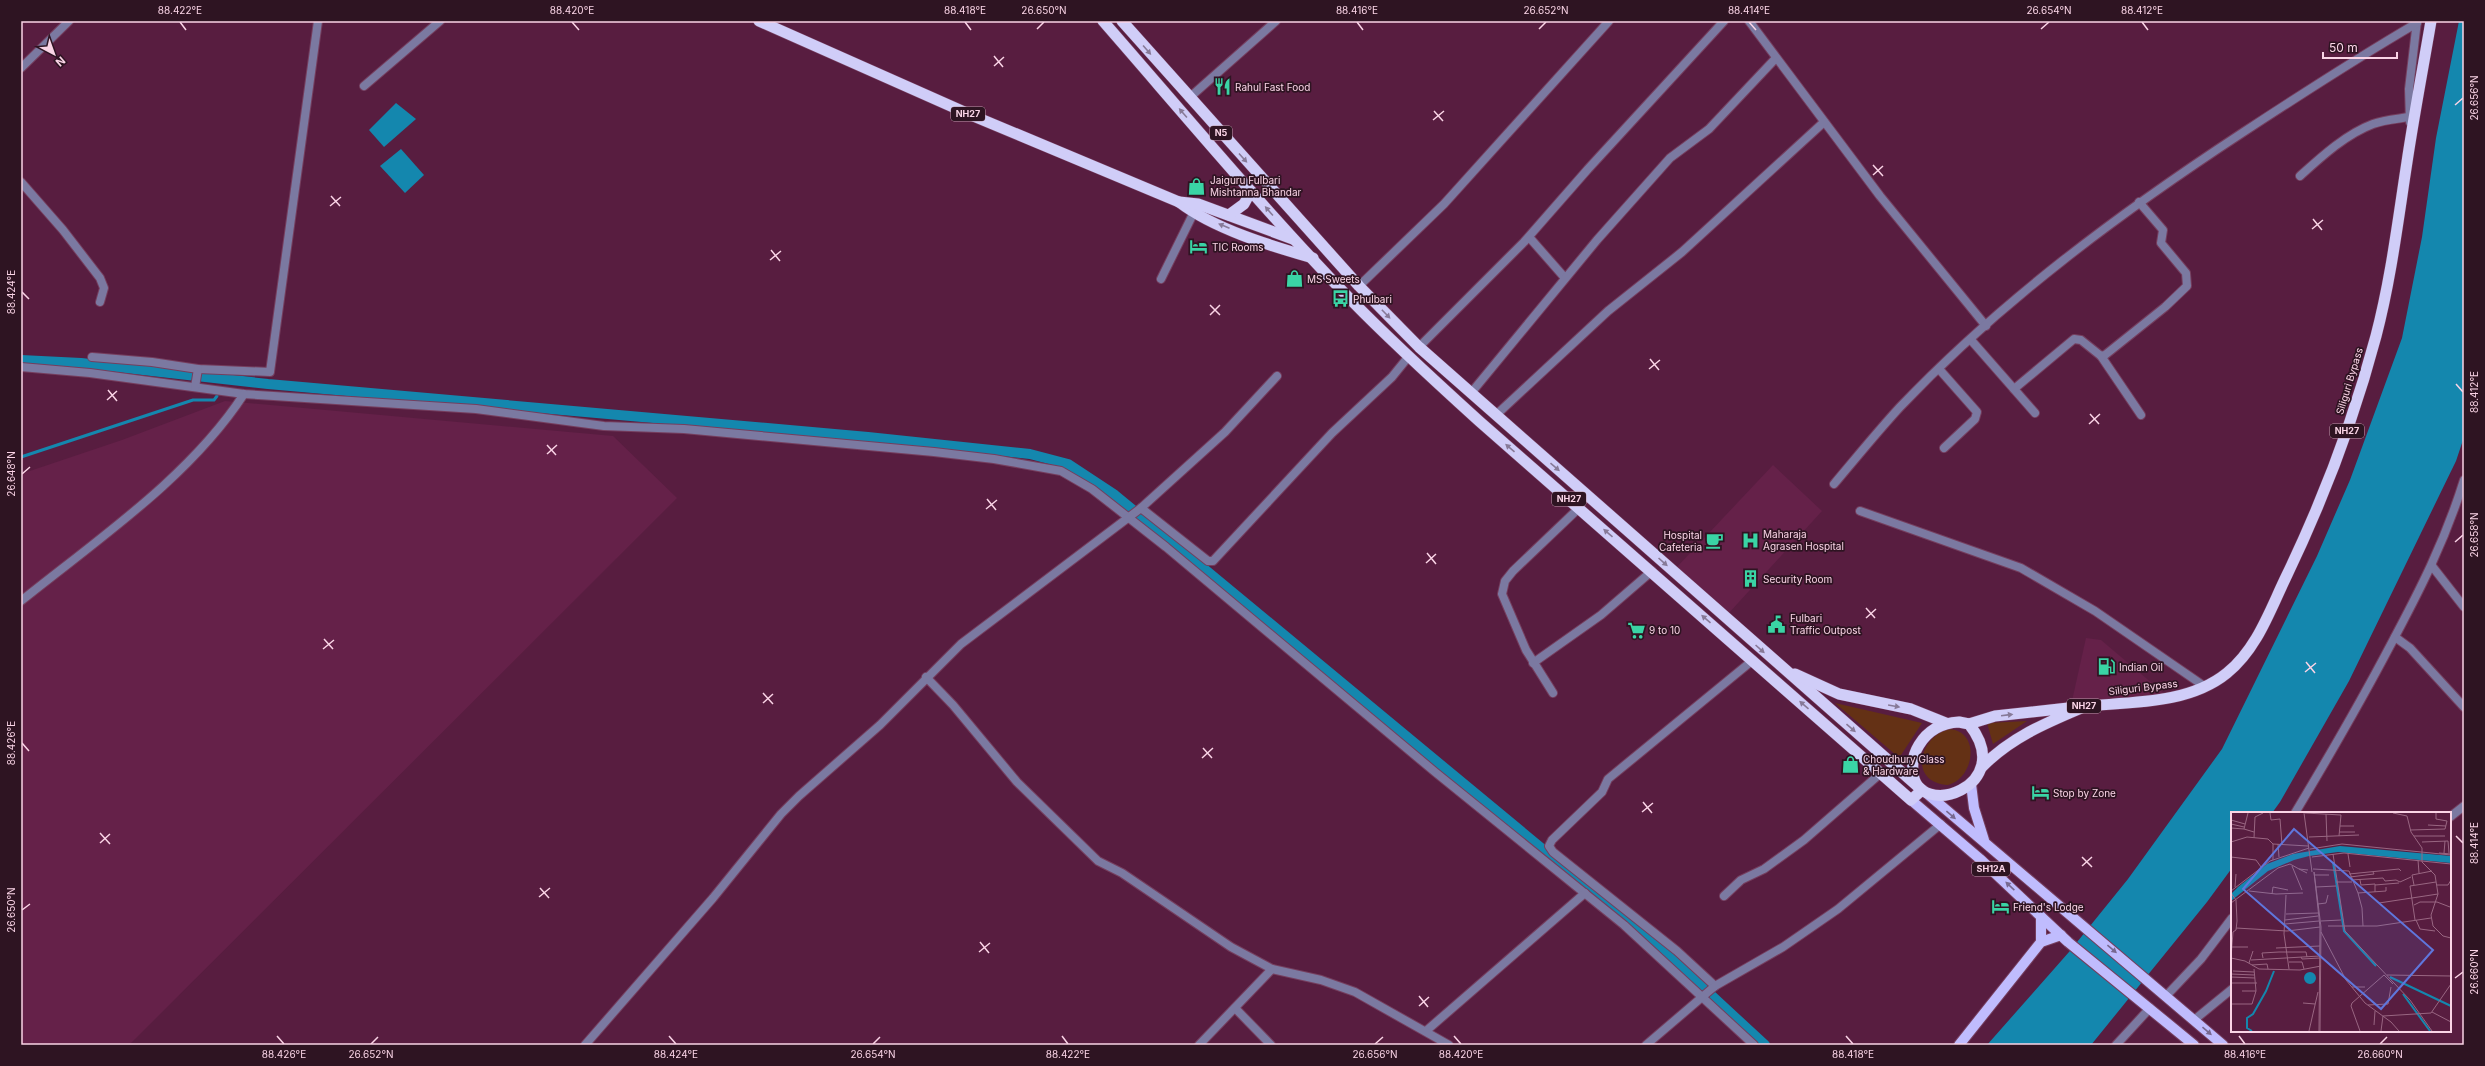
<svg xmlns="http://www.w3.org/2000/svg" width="2485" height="1066" viewBox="0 0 2485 1066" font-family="Inter,sans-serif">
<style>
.built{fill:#652149}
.green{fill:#643115}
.water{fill:#1487ae}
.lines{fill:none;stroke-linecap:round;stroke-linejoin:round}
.stream{stroke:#1487ae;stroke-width:3}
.canal{stroke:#1487ae;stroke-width:10}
.minor-casing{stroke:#753e5e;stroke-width:10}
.primary-casing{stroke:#753e5e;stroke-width:12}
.trunk-casing{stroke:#753e5e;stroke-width:12}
.minor{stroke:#7b79a1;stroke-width:8}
.primary{stroke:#c0bcfe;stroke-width:10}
.trunk{stroke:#d0cdf8;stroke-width:11}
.oneway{fill:#877a98}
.oneway2{fill:#776890}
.ticks{fill:none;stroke:#fad4e6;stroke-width:1.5}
.labels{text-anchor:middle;stroke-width:3.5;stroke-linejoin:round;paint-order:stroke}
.shield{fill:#2e1422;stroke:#bd9aab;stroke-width:1}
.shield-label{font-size:9px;font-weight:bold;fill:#fad4e6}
.poi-label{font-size:10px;fill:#fad4e6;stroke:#2e1422;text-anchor:start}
.street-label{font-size:10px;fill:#fad4e6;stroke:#2e1422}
.inset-river{fill:none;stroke:#1487ae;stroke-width:2}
.inset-road{fill:none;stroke:#996682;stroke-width:1}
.view{fill:#5f76dc;fill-opacity:0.15;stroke:#5f76dc;stroke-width:2}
.inset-edge{fill:none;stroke:#fad4e6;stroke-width:2}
.neatline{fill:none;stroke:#fad4e6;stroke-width:1.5}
.ticks-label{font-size:10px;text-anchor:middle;fill:#fad4e6}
</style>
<rect width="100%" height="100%" fill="#581d40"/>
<g class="built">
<polygon points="225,401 613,436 677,498 129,1045 21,1045 21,474 122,440"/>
<polygon points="1773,465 1822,511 1728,614 1676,568"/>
<polygon points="2086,638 2101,640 2166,695 2072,701"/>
</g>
<g class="green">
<polygon points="1835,703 1922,723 1901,755 1896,755"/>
<polygon points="2027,721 1993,744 1987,723"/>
<path d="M1948,729c33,1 27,49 0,56 -40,-3 -29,-47 0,-56z"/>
</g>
<g class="water">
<polygon points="2459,21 2464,21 2464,437 2456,461 2349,681 2280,802 2272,813 2232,813 2232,868 2207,902 2091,1045 1987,1045 2069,952 2128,879 2222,749 2317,556 2350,480 2402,338 2422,237 2436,138"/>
<polygon points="396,103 416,119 384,147 369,130"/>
<polygon points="401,149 424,175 405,193 380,166"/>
</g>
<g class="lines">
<polyline class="stream" points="21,457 193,400 214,400 217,396"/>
<polyline class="canal" points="21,360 81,363 268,384 868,437 1030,454 1068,464 1115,495 1644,933 1765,1045"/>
<defs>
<g id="minor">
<polyline points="1749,21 1880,196 1986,326"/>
<polyline points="21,68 69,21"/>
<polyline points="364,86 440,21"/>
<polyline points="1189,98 1276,21"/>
<polyline points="2410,122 2409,89 2417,21"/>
<path d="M2300,176c21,-19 46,-42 73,-52 11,-4 24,-5 36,-7"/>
<polyline points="21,182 63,230 100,278 104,288 100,302"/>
<polyline points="1529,237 1565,278"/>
<polyline points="1161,279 1196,208"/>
<polyline points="1359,286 1444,204 1609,21"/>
<polyline points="1971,340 2035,413"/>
<polyline points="1419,347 1524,242 1588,169 1724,21"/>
<polyline points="2101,356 2141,415"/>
<polyline points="92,357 152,362 198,369 270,372 318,21"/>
<polyline points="21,367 90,373 244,394 476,409 604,426 684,429 934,452 994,459 1061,471 1092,489 1166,547 1435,772 1624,925 1754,1045"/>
<polyline points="1939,369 1977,412 1975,419 1944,448"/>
<polyline points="195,387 198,369"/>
<polyline points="2014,389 2074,339 2081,340 2101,356 2105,355 2165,307 2187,286 2186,273 2161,243 2163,230 2139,202"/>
<polyline points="1471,393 1597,240 1670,158 1709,129 1776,58"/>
<polyline points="1496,415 1608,311 1682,252 1824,122"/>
<path d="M1834,484c22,-26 43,-52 66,-77 101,-106 220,-194 342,-274 58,-38 115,-75 175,-110"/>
<polyline points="1141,508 1208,561 1213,561 1332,433 1392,377 1409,356"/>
<polyline points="1860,511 2021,568 2095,611 2204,686"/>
<polyline points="2432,566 2464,607"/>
<path d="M21,601c77,-62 169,-124 223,-207"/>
<polyline points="2395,637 2410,648 2464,707"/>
<polyline points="1533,663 1601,615 1652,571"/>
<polyline points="926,677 953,705 1017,782 1098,861 1122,873 1231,947 1272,969"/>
<polyline points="1553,693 1526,650 1502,594 1505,581 1513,571 1579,508"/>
<path d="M2295,813c33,-55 65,-110 95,-167 30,-56 55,-105 74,-166"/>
<polyline points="2450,817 2464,806"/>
<polyline points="1724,896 1741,880 1764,869 1804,840 1881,773"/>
<polyline points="1715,986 1677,951 1553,852 1549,846 1552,840 1602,792 1608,779 1753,660"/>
<polyline points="2166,996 2201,959 2232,918"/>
<polyline points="1235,1008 1271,1045"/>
<polyline points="2194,1020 2232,989"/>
<polyline points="1426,1031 1585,893"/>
<polyline points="585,1045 713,898 781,814 799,796 880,725 961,644 1141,508 1225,432 1277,376"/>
<polyline points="1199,1045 1272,969 1321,980 1355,992 1449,1045"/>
<polyline points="1646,1045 1715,986 1783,947 1838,909 1941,824"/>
<polyline points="2116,1045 2150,1008"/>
</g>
<g id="primary">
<polyline points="1971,784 1974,808 1984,840"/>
<polyline points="1924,791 2223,1045"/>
<polyline points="1911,800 1980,859 2068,942 2194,1045"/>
<polyline points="2041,942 2041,917"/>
<polyline points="1959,1045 2041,942 2061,935"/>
</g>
<g id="trunk">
<path d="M759,21l212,94 208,87c35,27 92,44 134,56"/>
<path d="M1103,21c82,94 162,190 249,280 41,42 84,81 127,120l432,379 11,-10 -503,-443 -60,-61 -237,-265"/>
<polyline points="1179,202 1198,204 1293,239"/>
<polyline points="1229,215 1244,204 1251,191"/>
<polyline points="1795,674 1839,694 1911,709 1946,723"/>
<path d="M2086,706c47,-4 103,-2 141,-33 30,-24 43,-63 59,-96 37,-77 68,-158 90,-241 15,-57 22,-116 31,-174 7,-47 16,-94 24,-141"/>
<path d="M1959,722l10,2c50,63 -53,97 -56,48 -1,-9 1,-19 6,-27 9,-15 22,-22 40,-23z"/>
<path d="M1969,724l26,-8 91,-10c-38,16 -75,31 -104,61"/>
</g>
</defs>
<use href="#minor" class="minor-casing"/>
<use href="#primary" class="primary-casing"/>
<use href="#trunk" class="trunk-casing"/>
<use href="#minor" class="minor"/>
<use href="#primary" class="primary"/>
<use href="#trunk" class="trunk"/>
</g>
<defs><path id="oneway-solid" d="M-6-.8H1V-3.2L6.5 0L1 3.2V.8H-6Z"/></defs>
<g class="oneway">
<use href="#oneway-solid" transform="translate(1147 50) rotate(49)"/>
<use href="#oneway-solid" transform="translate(1183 113) rotate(-131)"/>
<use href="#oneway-solid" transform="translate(1243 158) rotate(48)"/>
<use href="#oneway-solid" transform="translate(1269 211) rotate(-131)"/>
<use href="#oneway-solid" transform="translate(1224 226) rotate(-157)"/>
<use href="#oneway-solid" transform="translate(1386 314) rotate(46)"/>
<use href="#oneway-solid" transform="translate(1510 448) rotate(-139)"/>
<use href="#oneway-solid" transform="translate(1555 467) rotate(41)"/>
<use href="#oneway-solid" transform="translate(1608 533) rotate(-139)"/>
<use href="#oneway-solid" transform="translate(1663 562) rotate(42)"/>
<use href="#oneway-solid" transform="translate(1706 619) rotate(-139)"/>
<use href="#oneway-solid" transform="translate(1760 649) rotate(42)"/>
<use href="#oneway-solid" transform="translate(1804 705) rotate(-139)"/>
<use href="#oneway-solid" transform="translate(1894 706) rotate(10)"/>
<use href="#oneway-solid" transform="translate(2007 715) rotate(-7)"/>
<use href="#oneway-solid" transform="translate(1851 728) rotate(41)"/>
</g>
<g class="oneway2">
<use href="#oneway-solid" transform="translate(1951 815) rotate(40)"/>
<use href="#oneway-solid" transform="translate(2010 886) rotate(-137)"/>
<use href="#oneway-solid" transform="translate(2112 949) rotate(40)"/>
<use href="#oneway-solid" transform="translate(2207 1031) rotate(41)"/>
</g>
<path class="ticks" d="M180,22l6,8M572,22l7,8M965,22l6,8M1357,22l6,8M1749,22l7,8M2142,22l6,8M1037,29l7,-7M1539,29l7,-7M2041,29l8,-7M994,56l9,11M994,66l10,-9M2455,105l8,-7M1434,111l9,10M1433,120l11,-9M1873,165l10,11M1873,175l10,-9M331,196l9,10M330,206l11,-9M2313,219l9,11M2312,229l11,-9M771,250l9,11M770,260l11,-9M22,292l7,7M1210,305l10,10M1210,315l10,-10M1650,359l9,11M1649,369l11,-9M2456,384l7,8M108,390l9,11M107,400l10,-9M2090,414l9,10M2089,424l11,-10M547,445l9,10M547,454l10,-9M22,474l8,-7M987,499l9,11M986,509l11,-9M2455,542l8,-7M1427,553l9,11M1426,563l10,-9M1866,608l9,10M1866,618l10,-9M324,639l9,10M323,649l11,-9M2306,662l9,11M2305,672l11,-9M763,693l10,11M763,703l10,-9M22,743l7,8M1203,748l9,10M1202,758l11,-10M1643,802l9,11M1642,812l11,-9M100,833l10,11M2456,836l7,7M100,843l10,-9M2082,857l10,10M2082,866l10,-9M540,888l9,10M539,897l11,-9M22,910l8,-6M980,942l9,11M979,952l11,-9M2455,978l8,-6M1419,996l9,11M1419,1006l10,-9M277,1036l7,8M669,1036l7,8M1062,1036l6,8M1454,1036l7,8M1846,1036l7,8M2239,1036l6,8M371,1044l7,-7M873,1044l7,-7M1375,1044l8,-7M2380,1044l7,-7"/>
<defs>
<symbol id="restaurant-bare" viewBox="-9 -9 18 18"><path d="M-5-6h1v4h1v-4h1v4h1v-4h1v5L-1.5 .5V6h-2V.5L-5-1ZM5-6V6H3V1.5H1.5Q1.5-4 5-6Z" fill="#3ad4a5" stroke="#2e1422" stroke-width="2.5" paint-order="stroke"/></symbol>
<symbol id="shop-bare" viewBox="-9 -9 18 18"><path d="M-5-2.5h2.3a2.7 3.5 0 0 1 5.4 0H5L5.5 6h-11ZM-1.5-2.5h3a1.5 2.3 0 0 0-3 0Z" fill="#3ad4a5" stroke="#2e1422" stroke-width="2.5" paint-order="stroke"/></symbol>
<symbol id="hotel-bare" viewBox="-9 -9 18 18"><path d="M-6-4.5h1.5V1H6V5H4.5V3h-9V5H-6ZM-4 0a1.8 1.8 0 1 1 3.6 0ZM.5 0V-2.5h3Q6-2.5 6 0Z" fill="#3ad4a5" stroke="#2e1422" stroke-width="2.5" paint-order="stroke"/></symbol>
<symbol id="bus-bare" viewBox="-9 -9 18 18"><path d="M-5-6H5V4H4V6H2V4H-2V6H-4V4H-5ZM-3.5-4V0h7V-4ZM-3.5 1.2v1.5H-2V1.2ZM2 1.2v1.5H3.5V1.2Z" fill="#3ad4a5" stroke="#2e1422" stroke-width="2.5" paint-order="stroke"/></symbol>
<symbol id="hospital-bare" viewBox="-9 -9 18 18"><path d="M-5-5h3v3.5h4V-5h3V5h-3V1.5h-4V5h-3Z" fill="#3ad4a5" stroke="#2e1422" stroke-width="2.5" paint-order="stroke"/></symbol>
<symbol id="cafe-bare" viewBox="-9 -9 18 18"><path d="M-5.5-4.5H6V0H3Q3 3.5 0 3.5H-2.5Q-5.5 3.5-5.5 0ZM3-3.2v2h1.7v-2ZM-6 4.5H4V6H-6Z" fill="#3ad4a5" stroke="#2e1422" stroke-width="2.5" paint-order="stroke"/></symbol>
<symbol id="building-bare" viewBox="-9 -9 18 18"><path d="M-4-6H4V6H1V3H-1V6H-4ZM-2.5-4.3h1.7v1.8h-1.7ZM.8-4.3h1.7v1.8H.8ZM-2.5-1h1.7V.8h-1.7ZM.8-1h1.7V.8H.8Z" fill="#3ad4a5" stroke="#2e1422" stroke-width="2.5" paint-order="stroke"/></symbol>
<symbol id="civic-bare" viewBox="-9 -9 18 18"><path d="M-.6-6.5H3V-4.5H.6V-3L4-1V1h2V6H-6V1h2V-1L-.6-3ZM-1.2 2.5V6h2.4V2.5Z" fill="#3ad4a5" stroke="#2e1422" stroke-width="2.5" paint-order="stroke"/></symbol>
<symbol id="supermarket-bare" viewBox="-9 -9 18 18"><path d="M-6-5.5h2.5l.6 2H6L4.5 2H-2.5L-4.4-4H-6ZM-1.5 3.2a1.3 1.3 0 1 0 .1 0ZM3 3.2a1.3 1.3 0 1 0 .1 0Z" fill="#3ad4a5" stroke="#2e1422" stroke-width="2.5" paint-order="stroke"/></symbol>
<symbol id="fuel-bare" viewBox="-9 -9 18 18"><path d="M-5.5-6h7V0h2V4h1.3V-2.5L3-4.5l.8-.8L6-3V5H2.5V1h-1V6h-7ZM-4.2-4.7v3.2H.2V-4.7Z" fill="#3ad4a5" stroke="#2e1422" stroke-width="2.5" paint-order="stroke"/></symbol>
</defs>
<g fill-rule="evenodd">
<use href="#restaurant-bare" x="1210" y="74" width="25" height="25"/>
<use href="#shop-bare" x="1184" y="174" width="25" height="25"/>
<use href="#hotel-bare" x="1186" y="234" width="25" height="25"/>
<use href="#shop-bare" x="1282" y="266" width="25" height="25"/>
<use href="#bus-bare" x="1328" y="286" width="25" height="25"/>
<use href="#hospital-bare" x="1738" y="528" width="25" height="25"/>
<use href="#cafe-bare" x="1702" y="528" width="25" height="25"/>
<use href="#building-bare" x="1738" y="566" width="25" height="25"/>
<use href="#civic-bare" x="1764" y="612" width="25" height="25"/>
<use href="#supermarket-bare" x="1624" y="618" width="25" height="25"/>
<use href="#fuel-bare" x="2094" y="654" width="25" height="25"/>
<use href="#shop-bare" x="1838" y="752" width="25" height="25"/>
<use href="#hotel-bare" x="2028" y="780" width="25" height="25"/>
<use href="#hotel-bare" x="1988" y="894" width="25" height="25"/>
</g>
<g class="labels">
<g class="shield">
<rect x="951" y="107" width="34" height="14" rx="3"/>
<rect x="1210" y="126" width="22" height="14" rx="3"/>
<rect x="2330" y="424" width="34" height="14" rx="3"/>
<rect x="1552" y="492" width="34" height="14" rx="3"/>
<rect x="2067" y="699" width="34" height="14" rx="3"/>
<rect x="1972" y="862" width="38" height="14" rx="3"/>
</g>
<g class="shield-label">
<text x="968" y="117">NH27</text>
<text x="1221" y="136">N5</text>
<text x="2347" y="434">NH27</text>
<text x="1569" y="502">NH27</text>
<text x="2084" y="709">NH27</text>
<text x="1991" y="872">SH12A</text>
</g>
<g class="poi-label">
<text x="1235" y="91">Rahul Fast Food</text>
<text x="1210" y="184">Jaiguru Fulbari<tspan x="1210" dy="12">Mishtanna Bhandar</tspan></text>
<text x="1212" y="251">TIC Rooms</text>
<text x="1307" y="283">MS Sweets</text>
<text x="1353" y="303">Phulbari</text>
<text x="1763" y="538">Maharaja<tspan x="1763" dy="12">Agrasen Hospital</tspan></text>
<text x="1702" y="539" text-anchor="end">Hospital<tspan x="1702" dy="12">Cafeteria</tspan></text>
<text x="1763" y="583">Security Room</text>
<text x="1790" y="622">Fulbari<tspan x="1790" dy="12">Traffic Outpost</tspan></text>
<text x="1649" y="634">9 to 10</text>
<text x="2119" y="671">Indian Oil</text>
<text x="1863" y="763">Choudhury Glass<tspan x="1863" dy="12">&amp; Hardware</tspan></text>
<text x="2053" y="797">Stop by Zone</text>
<text x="2013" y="911">Friend's Lodge</text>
</g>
<g class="street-label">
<text transform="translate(2349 381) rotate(-73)" y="4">Siliguri Bypass</text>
<text transform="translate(2143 687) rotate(-7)" y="4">Siliguri Bypass</text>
</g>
</g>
<g transform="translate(2231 812)">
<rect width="220" height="220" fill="#581d40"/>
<path d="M109,34l111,10v7l-113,-11 -29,4 -15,4 -26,11 -37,30v-7l7,-7 29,-23 26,-10zM73 166a6 6 0 1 1 12 0a6 6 0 1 1-12 0Z" fill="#1487ae"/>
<path class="inset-river" d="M102,50l11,69 32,35M159,165l61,29M172,182l27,37M21,219l-5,-3v-10l6,-4 13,-23 8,-20"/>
<path class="inset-road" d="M17,1l-4,16 10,3M39,1l1,7 9,-1 2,26M73,1l8,59M74,1l36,2 -2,21M162,1l14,3 4,16 11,16v14l13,13 3,19 -7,21 2,11 10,10 8,2M95,2l1,27M0,8l14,4M0,12l13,3M197,13l18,1M109,14h14M0,16l13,1M179,18l35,-1 2,-8 -11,-2v-6M108,20h16M183,24h31M78,25l50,-2M23,26l1,-21 8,-4M0,30l16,-5 21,2 5,5 35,2M191,30l26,-1 1,12M47,32l1,13M79,37l32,-5 109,11M208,41l12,1M213,41l1,-12M102,42l12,77 65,69 22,31M117,42l2,13M0,45l25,3 5,7M81,45l32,-4 107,11M42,48v-16M187,48l1,13M61,54l10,24M82,57l36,2 9,22 28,-2v-4M76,61l-8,-4 9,1M118,62l50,-5 2,2M84,63h14M119,65l24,-3 -1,-2M120,68l32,-2 2,3 11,-1 4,2 11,-5M129,68l1,5 14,-1v8M105,70h16M144,73l24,-2M183,73l-2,-10 20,-4M206,73h11l3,-5M4,75l1,-13M85,75l20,-1M0,79l39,-30 39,-13M18,79l27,3 27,-1M0,81l5,7 1,21 -1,9 -3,2 -2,26M127,81l4,15 1,18M41,82l1,-7 15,3M55,83l-2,39 5,35M0,91l47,-35 12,-4 9,5M148,91l59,-9M87,92l8,-1 2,-8M183,93l6,-3h17l13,5M55,102l32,-1M54,108l33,-4M184,108l-5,-34 26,-4M185,108l4,9 15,2M90,109l20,-1M54,112l34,-3M97,114h49l54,-8M5,116l51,3 33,-4M90,120l25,48 19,23 26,19 8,9M1,135h16M45,136l44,-2M70,145l1,2 18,-1M0,146l14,3 14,8 41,1 21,-4M32,146l-1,-5 17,-1h27l1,5M20,148l69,-4M58,150h13l2,7M18,151l4,-12M21,153l15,-1 1,5M2,159l21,1M0,162l23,1M156,163l64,1M0,165l24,1M0,171h26M121,175h13M11,179h14l-2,-22M72,191l12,1M0,192h21l4,-13M137,193l20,-1 3,-17M201,200l19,10M143,213l1,-14M78,219l9,-39M88,219l1,-104 -6,-55 7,55 -1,104M129,219l-9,-25 1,-3 32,-28 9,9M150,219l2,-15 48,-3 20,-29"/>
<path class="view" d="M63,17l139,121 -52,59 -138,-120z"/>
<rect width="220" height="220" class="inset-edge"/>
</g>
<rect width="2485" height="1066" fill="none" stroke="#2e1422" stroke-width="44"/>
<g transform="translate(54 54) rotate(139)" stroke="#2e1422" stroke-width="3" paint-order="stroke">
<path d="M0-3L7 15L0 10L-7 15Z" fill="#fad4e6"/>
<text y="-6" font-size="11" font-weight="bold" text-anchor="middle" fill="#fad4e6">N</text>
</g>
<path d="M2323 52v6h74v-6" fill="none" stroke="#fad4e6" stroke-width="2"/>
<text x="2329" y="52" font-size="12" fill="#fad4e6" stroke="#2e1422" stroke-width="3" paint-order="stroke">50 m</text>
<rect x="22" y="22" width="2441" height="1022" class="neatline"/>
<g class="ticks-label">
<text x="180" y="14">88.422°E</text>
<text x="572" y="14">88.420°E</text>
<text x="965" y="14">88.418°E</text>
<text x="1044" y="14">26.650°N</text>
<text x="1357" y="14">88.416°E</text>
<text x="1546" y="14">26.652°N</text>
<text x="1749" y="14">88.414°E</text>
<text x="2049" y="14">26.654°N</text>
<text x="2142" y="14">88.412°E</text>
<text transform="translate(2474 98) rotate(-90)" y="4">26.656°N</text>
<text transform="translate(11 292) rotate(-90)" y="4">88.424°E</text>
<text transform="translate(2474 392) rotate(-90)" y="4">88.412°E</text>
<text transform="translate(11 474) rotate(-90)" y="4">26.648°N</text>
<text transform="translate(2474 535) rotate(-90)" y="4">26.658°N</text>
<text transform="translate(11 743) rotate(-90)" y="4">88.426°E</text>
<text transform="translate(2474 843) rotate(-90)" y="4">88.414°E</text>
<text transform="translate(11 910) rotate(-90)" y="4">26.650°N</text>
<text transform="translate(2474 972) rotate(-90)" y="4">26.660°N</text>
<text x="284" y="1058">88.426°E</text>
<text x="371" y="1058">26.652°N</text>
<text x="676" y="1058">88.424°E</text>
<text x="873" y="1058">26.654°N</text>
<text x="1068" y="1058">88.422°E</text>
<text x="1375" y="1058">26.656°N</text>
<text x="1461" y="1058">88.420°E</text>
<text x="1853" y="1058">88.418°E</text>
<text x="2245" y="1058">88.416°E</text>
<text x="2380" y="1058">26.660°N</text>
</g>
</svg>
